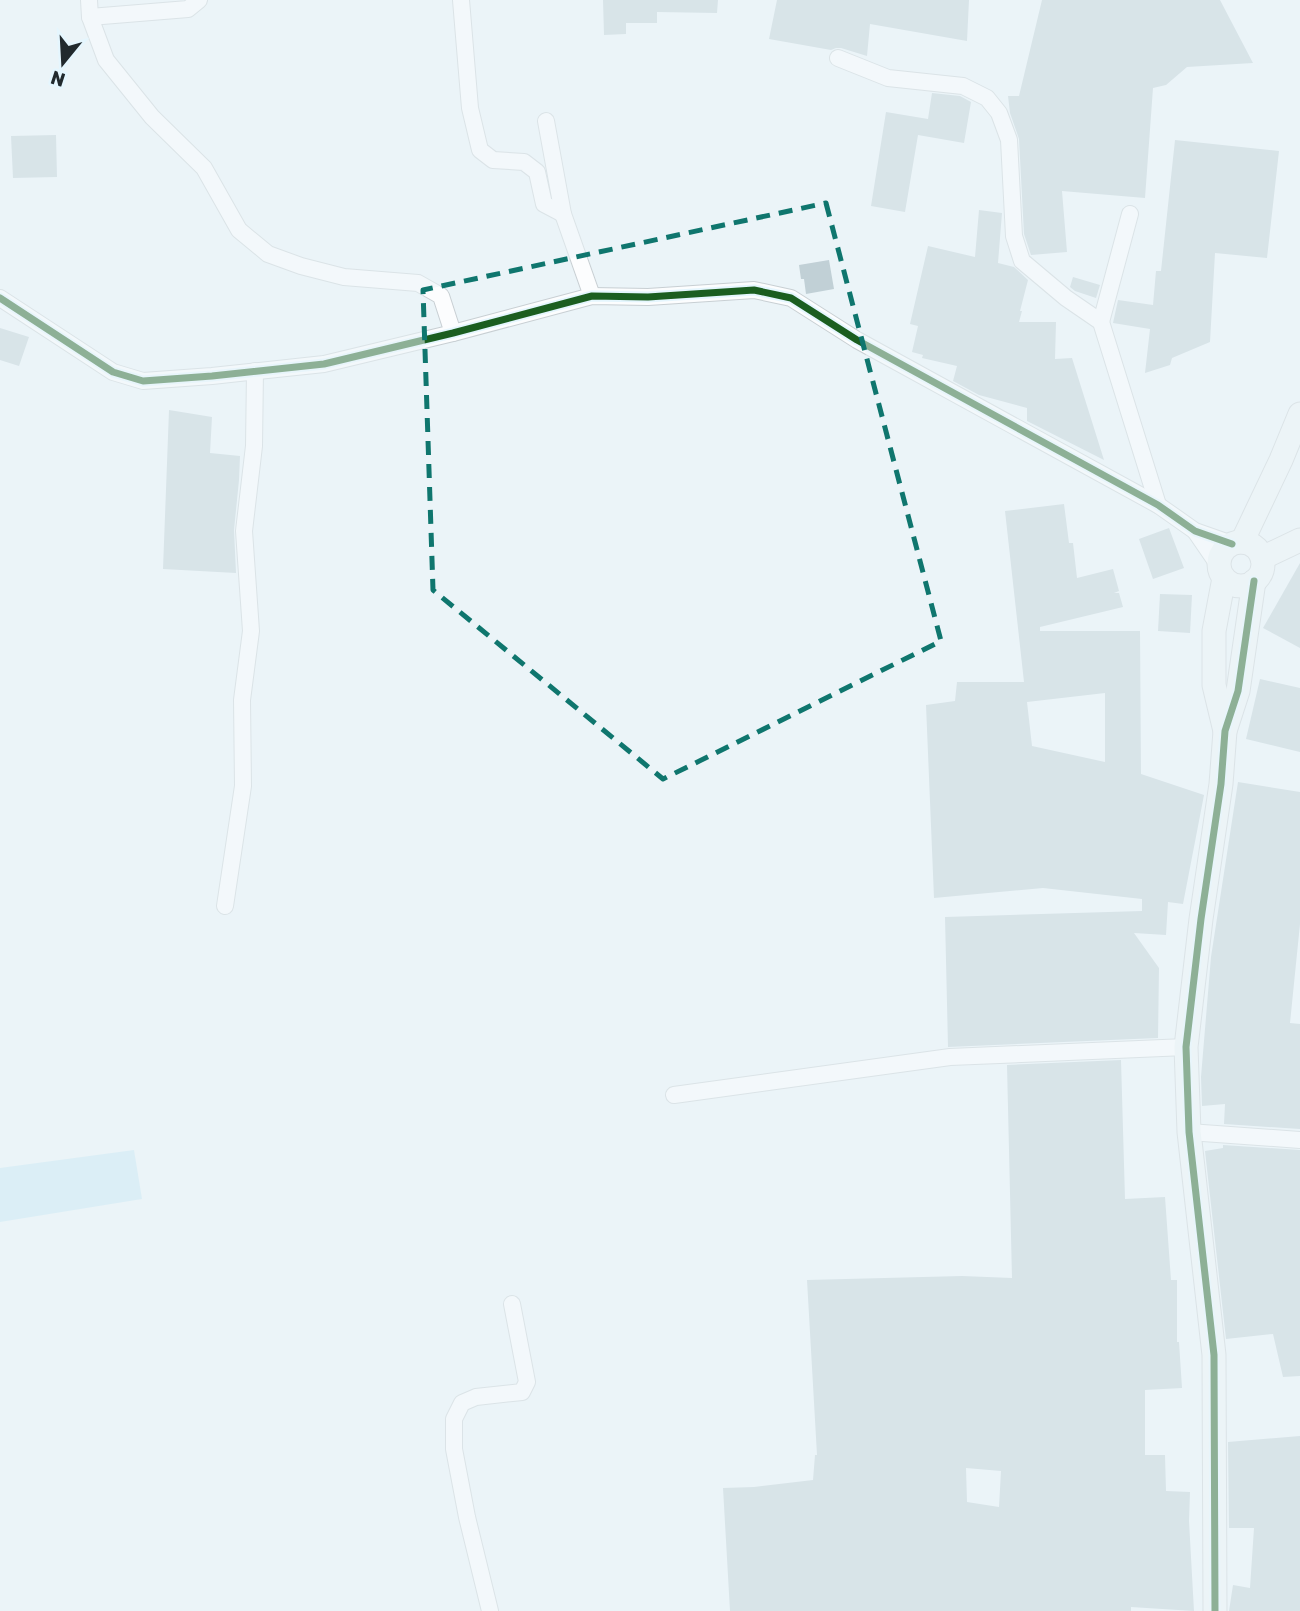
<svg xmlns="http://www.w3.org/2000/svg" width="1300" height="1611" viewBox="0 0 1300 1611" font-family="Rubik,sans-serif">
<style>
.green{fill:#c8e7f4}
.building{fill:#c1d0d6;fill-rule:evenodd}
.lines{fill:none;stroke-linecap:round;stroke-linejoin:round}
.street-casing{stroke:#c8cfd3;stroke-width:18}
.secondary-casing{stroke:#c8cfd3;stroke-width:25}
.street{stroke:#fcfdfe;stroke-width:16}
.secondary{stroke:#eef3f5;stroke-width:23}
.cycleway-casing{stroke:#e5f6fe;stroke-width:11}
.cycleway{stroke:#1b5e20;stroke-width:7}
.marked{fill:none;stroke:#0f766e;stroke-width:5;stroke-dasharray:14 9;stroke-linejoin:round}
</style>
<rect width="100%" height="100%" fill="#ebf4f8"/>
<polygon class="green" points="134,1150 142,1199 0,1222 0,1168"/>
<g class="building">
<polygon points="603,0 718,0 717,13 657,12 657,23 626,23 626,34 604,35"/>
<polygon points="777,0 969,0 967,41 870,24 867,56 841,48 836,48 831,50 769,39"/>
<polygon points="1042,0 1220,0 1253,63 1187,67 1166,85 1153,88 1145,198 1062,191 1067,252 1031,255 1024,234 1019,139 1010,113 1008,96 1019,96"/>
<polygon points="932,93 960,96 971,102 964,143 918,135 905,212 871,206 886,112 928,119"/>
<polygon points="56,135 57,177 13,178 11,136"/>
<polygon points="1175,140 1279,151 1267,258 1215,253 1210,342 1172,358 1170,365 1145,373 1150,329 1113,323 1118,300 1153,305 1156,271 1161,271"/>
<polygon points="979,210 1002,213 998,263 1014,267 1028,280 1020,311 1022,311 1019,322 1056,322 1055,359 1072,358 1104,460 1027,421 1027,408 979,395 953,381 957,366 922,358 923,355 912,352 918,326 910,324 928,246 975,257"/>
<polygon points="829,260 834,289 806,294 804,279 801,279 799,265"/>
<polygon points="1073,277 1100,285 1096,298 1075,291 1070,287"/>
<polygon points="0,328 29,337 19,366 0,360"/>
<polygon points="169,410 212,417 210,453 240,456 239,480 234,530 236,573 163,569"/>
<path d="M1064,504l5,39h4l4,35 36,-9 6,22 -5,2h5l4,14 -83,20v4h100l1,143 63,21 -21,109 -15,-2 -2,33 -32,-2 25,35 -1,70 -210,9 -3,-130 197,-6v-12l-99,-11 -109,10 -8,-193 29,-4 2,-19h67l-19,-171zM1105,693v69l-73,-16 -5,-44z"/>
<polygon points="1169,528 1184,568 1153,579 1139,539"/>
<polygon points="1300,563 1300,648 1263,628"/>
<polygon points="1160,594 1192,595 1190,633 1158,631"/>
<polygon points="1260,679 1300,688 1300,752 1246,739"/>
<polygon points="1238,782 1300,792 1300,924 1290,1023 1300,1024 1300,1129 1224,1124 1225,1104 1202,1106 1201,1077 1211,957"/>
<path d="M1121,1060l4,139 40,-2 6,83h6v62h2l3,46 -37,2v65h20l1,36 24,1 -1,29 5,90 -63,-4v4h-401l-7,-123 31,-1 59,-7 2,-25h2l-10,-175 155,-4 50,2 -5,-213zM966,1468l35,3 -2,36 -32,-5z"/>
<polygon points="1223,1145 1300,1150 1300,1376 1283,1377 1273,1334 1226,1339 1205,1151 1223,1148"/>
<polygon points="1300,1436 1300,1611 1229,1611 1233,1585 1250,1588 1254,1528 1229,1528 1228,1442"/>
</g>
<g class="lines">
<defs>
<g id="street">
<polyline points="89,0 90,17 106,60 152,117 204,168 239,230 268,254 301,266 344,277 418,283 441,296 453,333"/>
<polyline points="461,0 470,108 480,150 493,160 524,162 537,172 544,204 563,214"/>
<polyline points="90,17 188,9 199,0"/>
<polyline points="838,58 888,78 963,86 987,98 999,113 1009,140 1014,236 1022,261 1066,298 1101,322 1158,505"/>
<polyline points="546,121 563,214 592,296"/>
<polyline points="0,298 113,372 143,381 212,376 324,364 453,333 592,296 648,297 754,290 791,298 857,340 1158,505 1195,531 1232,544"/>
<polyline points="1101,322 1130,214"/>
<polyline points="1195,531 1219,566"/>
<polyline points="225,906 243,786 242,700 251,631 244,531 254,446 255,371"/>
<polyline points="674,1095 950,1057 1186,1047"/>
<polyline points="1189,1132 1300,1140"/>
<polyline points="490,1611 467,1517 454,1449 454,1419 462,1403 476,1397 522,1392 527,1382 512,1304"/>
</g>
<g id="secondary">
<polyline points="1242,542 1281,460 1300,414"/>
<circle cx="1241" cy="564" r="22"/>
<polyline points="1262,558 1300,540"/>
<polyline points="1224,578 1214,631 1214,685 1225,731"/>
<polyline points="1215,1611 1214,1355 1189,1132 1186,1047 1201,919 1221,784 1225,731 1238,691 1254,581"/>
</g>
</defs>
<use href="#street" class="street-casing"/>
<use href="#secondary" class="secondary-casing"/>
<use href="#street" class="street"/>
<use href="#secondary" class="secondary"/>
<defs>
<g id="cycleway">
<polyline points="0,298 113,372 143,381 212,376 324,364 453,333 592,296 648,297 754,290 791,298 857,340 1158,505 1195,531 1232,544"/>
<polyline points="1215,1611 1214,1355 1189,1132 1186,1047 1201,919 1221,784 1225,731 1238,691 1254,581"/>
</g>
</defs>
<use href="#cycleway" class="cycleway-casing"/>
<use href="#cycleway" class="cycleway"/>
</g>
<path d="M0 0H1300V1611H0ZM826,203l115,438 -278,138 -230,-189 -10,-300z" fill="#ebf4f8" fill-opacity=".55" fill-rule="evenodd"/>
<path class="marked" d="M826,203l115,438 -278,138 -230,-189 -10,-300z"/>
<g transform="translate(63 63) rotate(198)" stroke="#e5f6fe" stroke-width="5" paint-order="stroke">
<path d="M0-5L12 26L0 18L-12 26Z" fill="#21292d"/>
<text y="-10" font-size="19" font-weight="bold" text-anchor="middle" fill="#21292d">N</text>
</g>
</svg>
